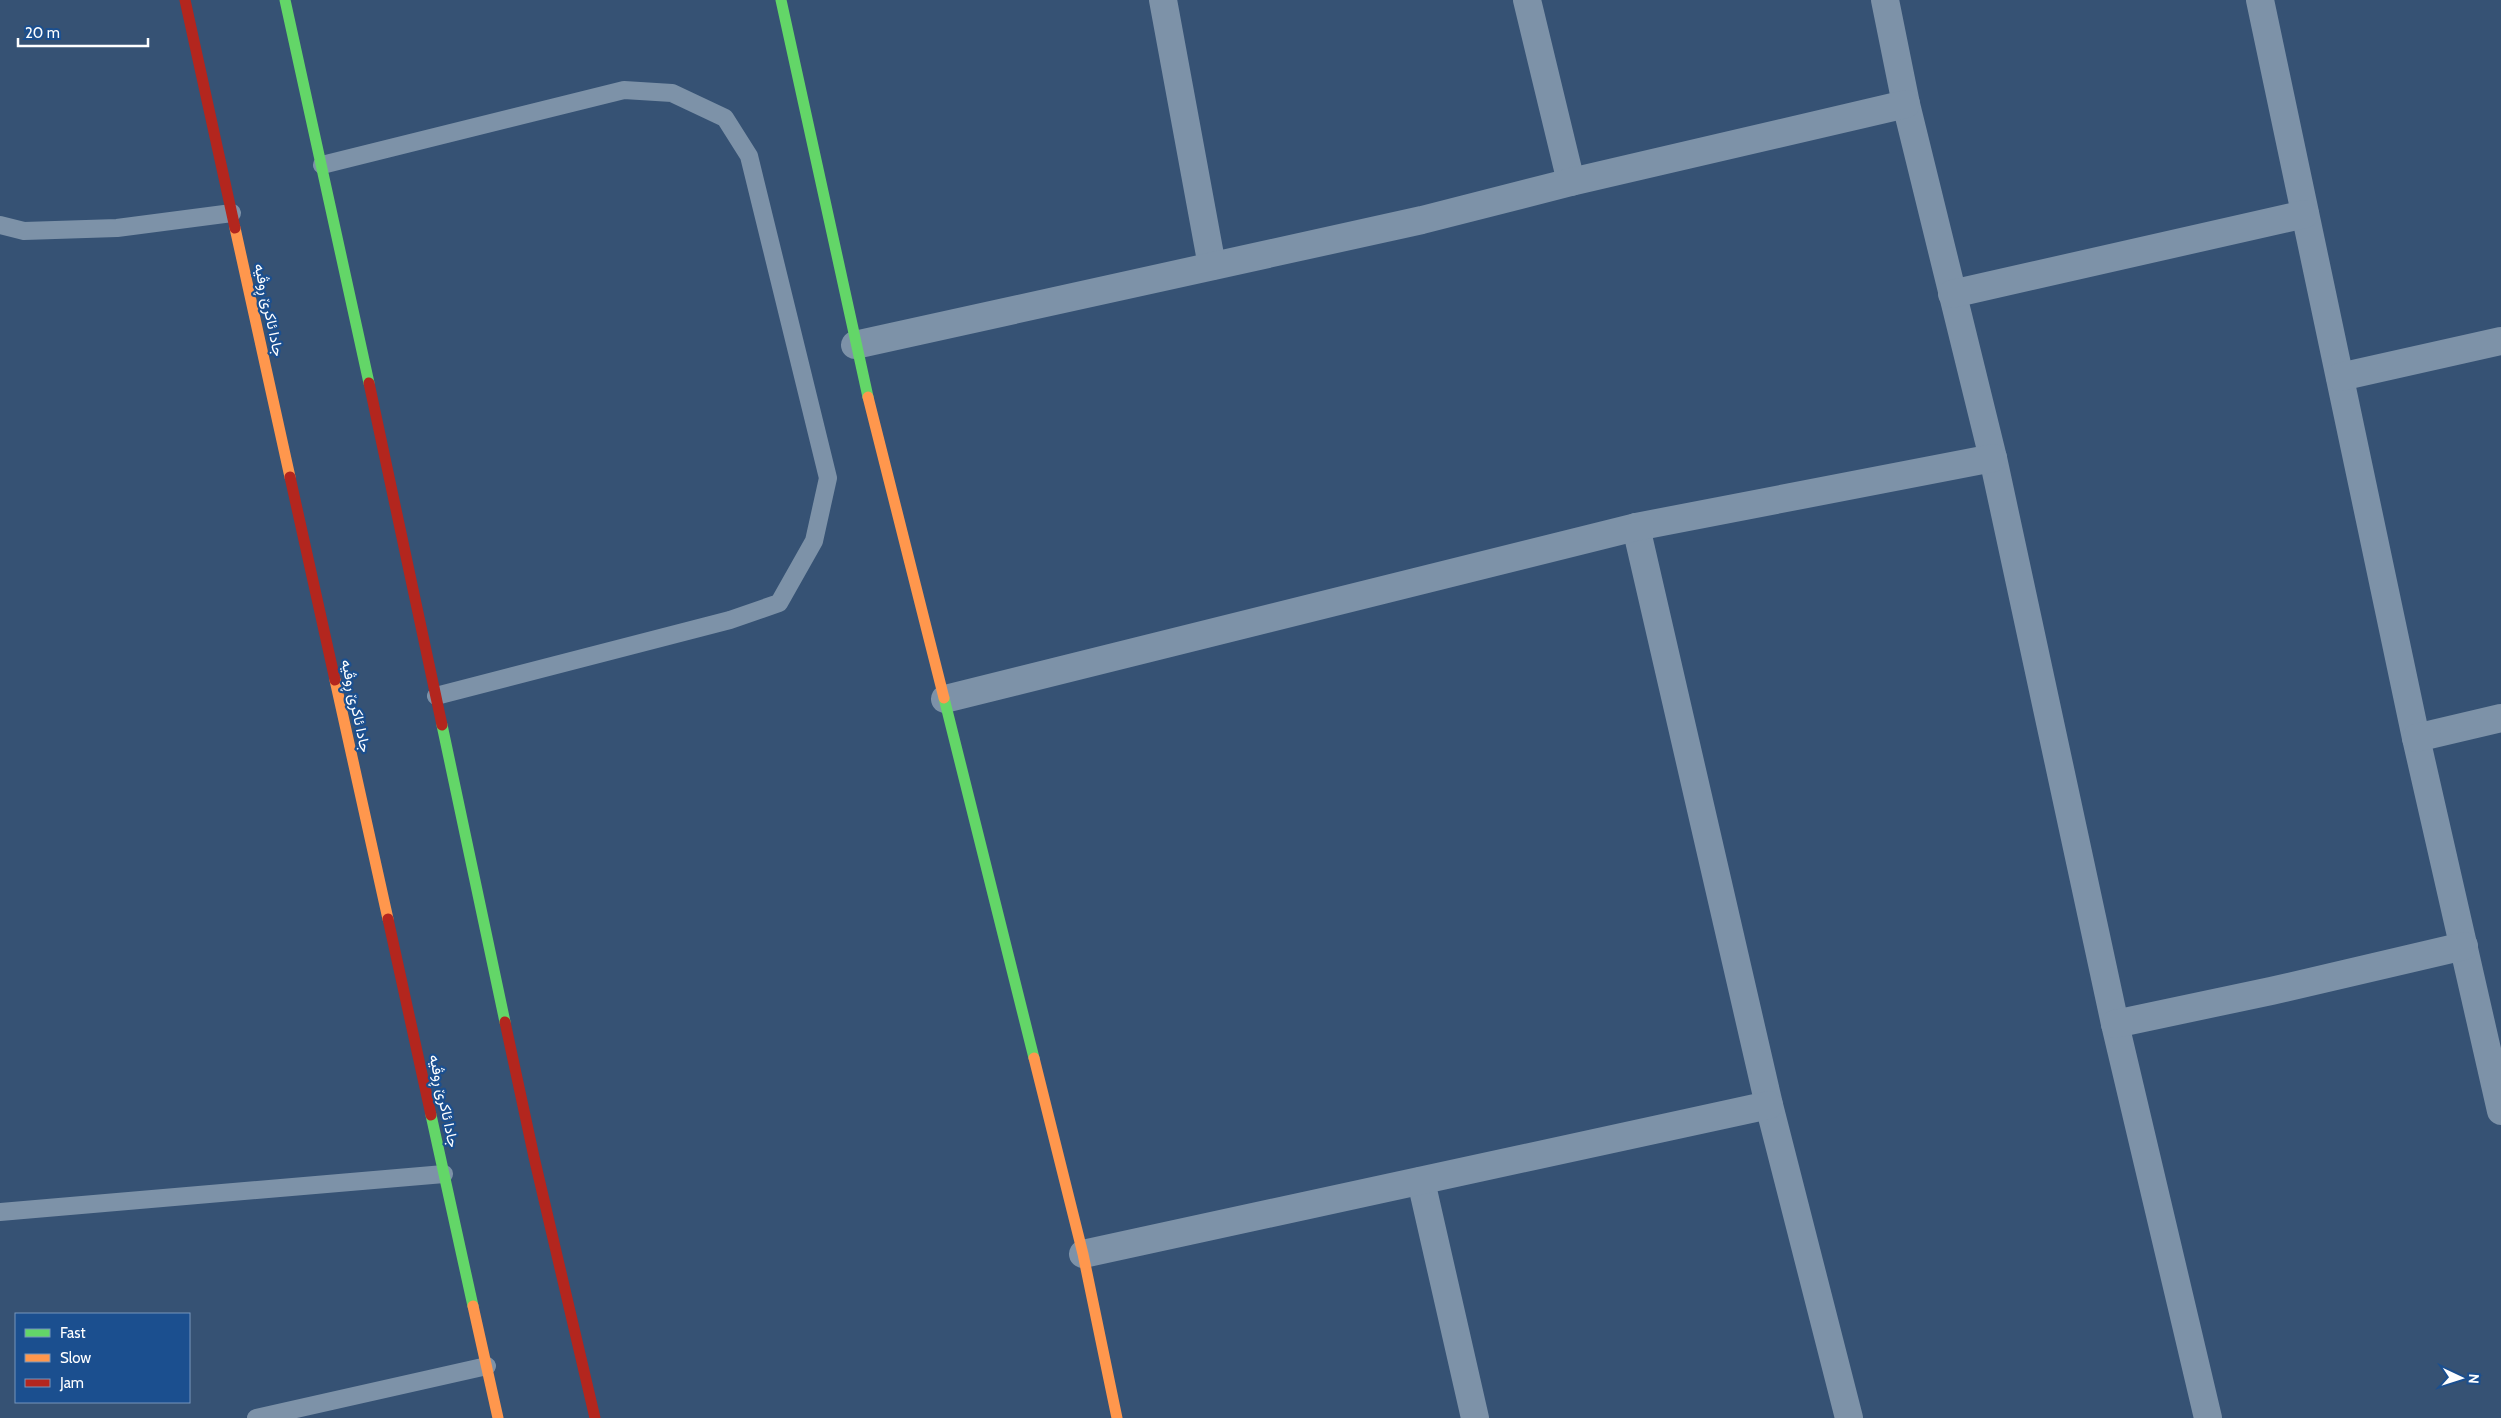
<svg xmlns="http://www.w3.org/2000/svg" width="2501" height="1418" viewBox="0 0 2501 1418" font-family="Cabin,Vazirmatn,sans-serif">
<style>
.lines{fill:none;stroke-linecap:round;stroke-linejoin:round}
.lane{stroke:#7d92a8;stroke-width:18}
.street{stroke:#7d92a8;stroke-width:28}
.fast{stroke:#63d668;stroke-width:11}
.slow{stroke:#ff974d;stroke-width:11}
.jam{stroke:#b3261e;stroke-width:11}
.labels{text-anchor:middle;stroke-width:4.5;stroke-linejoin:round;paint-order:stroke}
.street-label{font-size:15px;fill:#fff;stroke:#1b4f8f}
</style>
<rect width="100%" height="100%" fill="#365274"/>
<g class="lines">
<g class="lane">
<polyline points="322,165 624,90 672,93 725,118 749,156 828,478 814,541 779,603 730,620 436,696"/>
<polyline points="0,225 24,231 117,228 232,213"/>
<polyline points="0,1212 444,1174"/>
<polyline points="256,1418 487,1366"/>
</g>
<g class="street">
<polyline points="1163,0 1212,266"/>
<polyline points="1527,0 1571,182"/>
<polyline points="1885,0 1906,104 1993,458 2115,1024 2208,1418"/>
<polyline points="2260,0 2416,738 2501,1111"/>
<polyline points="1952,294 2305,214"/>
<polyline points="855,345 1422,220 1571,182 1906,104"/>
<polyline points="2340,377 2501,341"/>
<polyline points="1636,527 1769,1105 1849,1418"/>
<polyline points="945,699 1636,527 1993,458"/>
<polyline points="2416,738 2501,718"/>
<polyline points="2115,1024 2271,991 2464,946"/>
<polyline points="1421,1181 1475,1418"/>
<polyline points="1083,1254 1769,1105"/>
</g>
<g class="fast">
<polyline points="285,0 369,383"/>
<polyline points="781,0 868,397"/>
<polyline points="944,698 1034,1058"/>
<polyline points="442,725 505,1022"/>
<polyline points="431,1115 473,1306"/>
</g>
<g class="slow">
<polyline points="235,228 290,477"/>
<polyline points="868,397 944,698"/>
<polyline points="335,680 388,919"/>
<polyline points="1034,1058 1083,1254 1117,1418"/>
<polyline points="473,1306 498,1418"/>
</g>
<g class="jam">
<polyline points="185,0 235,228"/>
<polyline points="369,383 442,725"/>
<polyline points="290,477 335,680"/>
<polyline points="388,919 431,1115"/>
<polyline points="505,1022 534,1157 595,1418"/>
</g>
</g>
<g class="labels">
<g class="street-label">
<text transform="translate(269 310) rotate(78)" y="5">جادا ئاکرێ ڕوڤیە</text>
<text transform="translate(356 706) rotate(78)" y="5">جادا ئاکرێ ڕوڤیە</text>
<text transform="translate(444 1101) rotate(78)" y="5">جادا ئاکرێ ڕوڤیە</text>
</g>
</g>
<rect x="15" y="1313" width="175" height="90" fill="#1b4f8f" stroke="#7695bc"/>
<rect x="25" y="1329" width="25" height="8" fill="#63d668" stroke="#7695bc"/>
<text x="60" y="1338" font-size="15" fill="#ffffff">Fast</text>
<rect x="25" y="1354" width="25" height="8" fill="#ff974d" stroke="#7695bc"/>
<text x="60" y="1363" font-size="15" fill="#ffffff">Slow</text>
<rect x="25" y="1379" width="25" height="8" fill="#b3261e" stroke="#7695bc"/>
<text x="60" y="1388" font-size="15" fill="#ffffff">Jam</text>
<g transform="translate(2461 1378) rotate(94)" stroke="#1b4f8f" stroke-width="4" paint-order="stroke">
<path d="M0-4L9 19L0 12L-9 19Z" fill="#ffffff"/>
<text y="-8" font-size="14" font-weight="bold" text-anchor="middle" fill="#ffffff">N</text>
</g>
<path d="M18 38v8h130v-8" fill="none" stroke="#ffffff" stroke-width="2.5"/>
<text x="25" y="38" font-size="15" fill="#ffffff" stroke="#1b4f8f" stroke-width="4" paint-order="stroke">20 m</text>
</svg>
